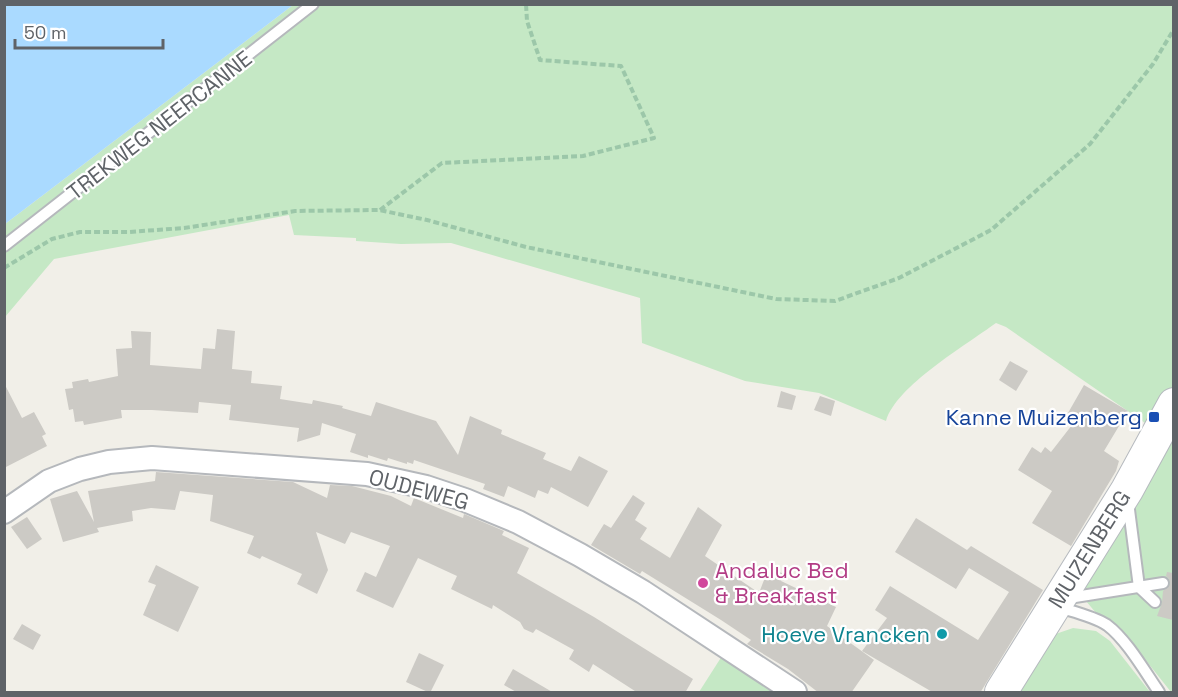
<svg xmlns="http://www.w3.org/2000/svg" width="1178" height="697" viewBox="0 0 1178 697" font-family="'Space Grotesk',sans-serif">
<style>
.green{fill:#c5e8c5}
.water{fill:#aadaff}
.building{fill:#cccac5}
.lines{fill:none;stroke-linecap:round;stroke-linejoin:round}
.lane-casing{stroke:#b5b8bc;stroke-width:14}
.street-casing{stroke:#b5b8bc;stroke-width:26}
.secondary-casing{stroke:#b6babf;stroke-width:34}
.path{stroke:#9cc7a9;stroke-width:4;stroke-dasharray:6 3;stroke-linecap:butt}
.lane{stroke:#fff;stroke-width:10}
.street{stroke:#fff;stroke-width:22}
.secondary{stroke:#fff;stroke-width:32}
.transit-dot{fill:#1a4fb4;stroke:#fff;stroke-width:2}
.hotel-dot{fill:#d1479c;stroke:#fff;stroke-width:2}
.culture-dot{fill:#0f9aa8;stroke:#fff;stroke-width:2}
.labels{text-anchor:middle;stroke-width:4.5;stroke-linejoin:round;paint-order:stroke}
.street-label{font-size:22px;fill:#5f6368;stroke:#fff}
.transit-label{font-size:22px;fill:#164399;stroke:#fff;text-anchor:end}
.hotel-label{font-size:22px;fill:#b23c85;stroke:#fff;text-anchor:start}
.culture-label{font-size:22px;fill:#0d838f;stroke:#fff;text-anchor:end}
</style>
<rect width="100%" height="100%" fill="#f1efe8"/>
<g class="green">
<path d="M293,5h880v687h-2l-39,-49 -24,-23 -12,-7 -15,-18 60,-108 7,-62 -142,-98 -10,-4c-30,22 -100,63 -110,98l-67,-28 -74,-12 -103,-38 -2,-45 -189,-55 -50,1 -45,-3v-3l-62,-3 -5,-20 -235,44 -49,58v-93z"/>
<polygon points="1073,628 1096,631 1110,641 1150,692 1013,692 1047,637"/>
<polygon points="722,656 776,692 699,692"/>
</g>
<polygon class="water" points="5,4 293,4 293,5 5,224"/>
<g class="building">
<polygon points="217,329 235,331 232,369 252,371 251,383 282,386 280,399 312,404 313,400 343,406 342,408 371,416 376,402 436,421 458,455 470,416 502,430 501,434 546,453 543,459 571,471 579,456 608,471 588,507 551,487 548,494 538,490 535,498 508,486 504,497 483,489 485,484 414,460 413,464 407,462 407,464 388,458 387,461 368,455 368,458 350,452 356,434 322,423 320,435 297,442 299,428 229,420 231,405 199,402 198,413 152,410 121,410 122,418 84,425 83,421 75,422 73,409 69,410 65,389 73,388 72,382 88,379 89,382 118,376 116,349 132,348 131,331 151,332 150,365 201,369 203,348 215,349"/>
<polygon points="1010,361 1028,371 1016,391 999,380"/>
<polygon points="4,383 22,418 34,412 46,434 42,436 47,446 4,468"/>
<polygon points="1084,385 1128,411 1104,451 1119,461 1116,471 1071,546 1032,523 1052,491 1018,470 1032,447 1041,453 1045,447 1051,452 1072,425 1064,420"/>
<polygon points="781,391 796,396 792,410 777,407"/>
<polygon points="820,396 835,401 831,416 814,410"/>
<polygon points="156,472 293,482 327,498 330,485 352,486 391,496 411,506 414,498 463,518 464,514 504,531 502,535 529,548 517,573 594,617 693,679 685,693 638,693 593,664 589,672 569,659 574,650 536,629 533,633 524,629 520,622 493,605 492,609 451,589 457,576 418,558 393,608 356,591 365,572 376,577 390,546 351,532 345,544 316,532 328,570 317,594 297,584 302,574 262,556 260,559 247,553 254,536 210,521 213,495 180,491 175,510 151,508 132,511 133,521 97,528 99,532 63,542 50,499 77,491 94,522 88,491 155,481"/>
<polygon points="633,495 645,503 635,520 647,528 640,539 670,558 698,507 722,525 705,556 759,593 769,567 784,574 781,581 836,607 827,626 874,660 851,693 819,693 788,669 747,644 751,640 721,620 642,571 640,574 591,545 604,524 611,528"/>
<polygon points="27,517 42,539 27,549 11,527"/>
<polygon points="916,518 967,550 971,546 1043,590 980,693 934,693 862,651 887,618 875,610 890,586 978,640 1009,592 969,568 956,589 895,552"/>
<polygon points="156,565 199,587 178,632 143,615 156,585 148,582"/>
<polygon points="1167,572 1173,573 1173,620 1157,616 1162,603 1163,591 1170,585 1169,579 1166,576"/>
<polygon points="22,624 41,635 33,650 13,639"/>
<polygon points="419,653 444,665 430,693 406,682"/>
<polygon points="513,669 554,693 518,693 504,685"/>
</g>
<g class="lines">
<defs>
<g id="lane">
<polyline points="4,246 313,4"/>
<polyline points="1128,502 1139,587 1155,602"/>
<polyline points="1066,601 1075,597 1163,583"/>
<path d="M1058,607c16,5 35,9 49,18 20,15 38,47 52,67"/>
</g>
<polyline id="street" points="4,512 49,481 80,469 109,462 152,458 367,474 426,487 465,500 518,522 580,555 643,592 795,692"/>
<polyline id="secondary" points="1001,692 1127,490 1174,404"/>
</defs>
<use href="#lane" class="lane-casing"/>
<use href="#street" class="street-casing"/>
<use href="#secondary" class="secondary-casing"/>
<g class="path">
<polyline points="380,210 442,163 583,156 654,138 621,66 540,60 527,21 526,4"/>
<polyline points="4,268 52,239 80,232 129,232 184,228 295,211 379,210 427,220 526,247 776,299 835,301 899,278 991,230 1090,144 1153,64 1174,29"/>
</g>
<use href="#lane" class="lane"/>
<use href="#street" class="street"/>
<use href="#secondary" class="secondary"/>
</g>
<rect class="transit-dot" x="1148" y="411" width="12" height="12" rx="3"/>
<circle class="hotel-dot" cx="703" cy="583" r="6"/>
<circle class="culture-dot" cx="942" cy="634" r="6"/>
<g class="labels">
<g class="street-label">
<text transform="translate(159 125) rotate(-38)" y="8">TREKWEG NEERCANNE</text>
<text transform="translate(419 489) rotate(15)" y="8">OUDEWEG</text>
<text transform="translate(1089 549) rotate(-58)" y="8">MUIZENBERG</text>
</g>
<g class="transit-label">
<text x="1142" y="425">Kanne Muizenberg</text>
</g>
<g class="hotel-label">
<text x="715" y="578">Andaluc Bed<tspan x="715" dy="25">&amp; Breakfast</tspan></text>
</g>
<g class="culture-label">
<text x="930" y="642">Hoeve Vrancken</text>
</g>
</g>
<rect width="1178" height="697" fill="none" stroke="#5f6368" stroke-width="12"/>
<path d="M15 39v9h148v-9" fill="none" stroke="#5f6368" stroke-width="3"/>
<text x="24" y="39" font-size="18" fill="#5f6368" stroke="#ffffff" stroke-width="4.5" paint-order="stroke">50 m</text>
</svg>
